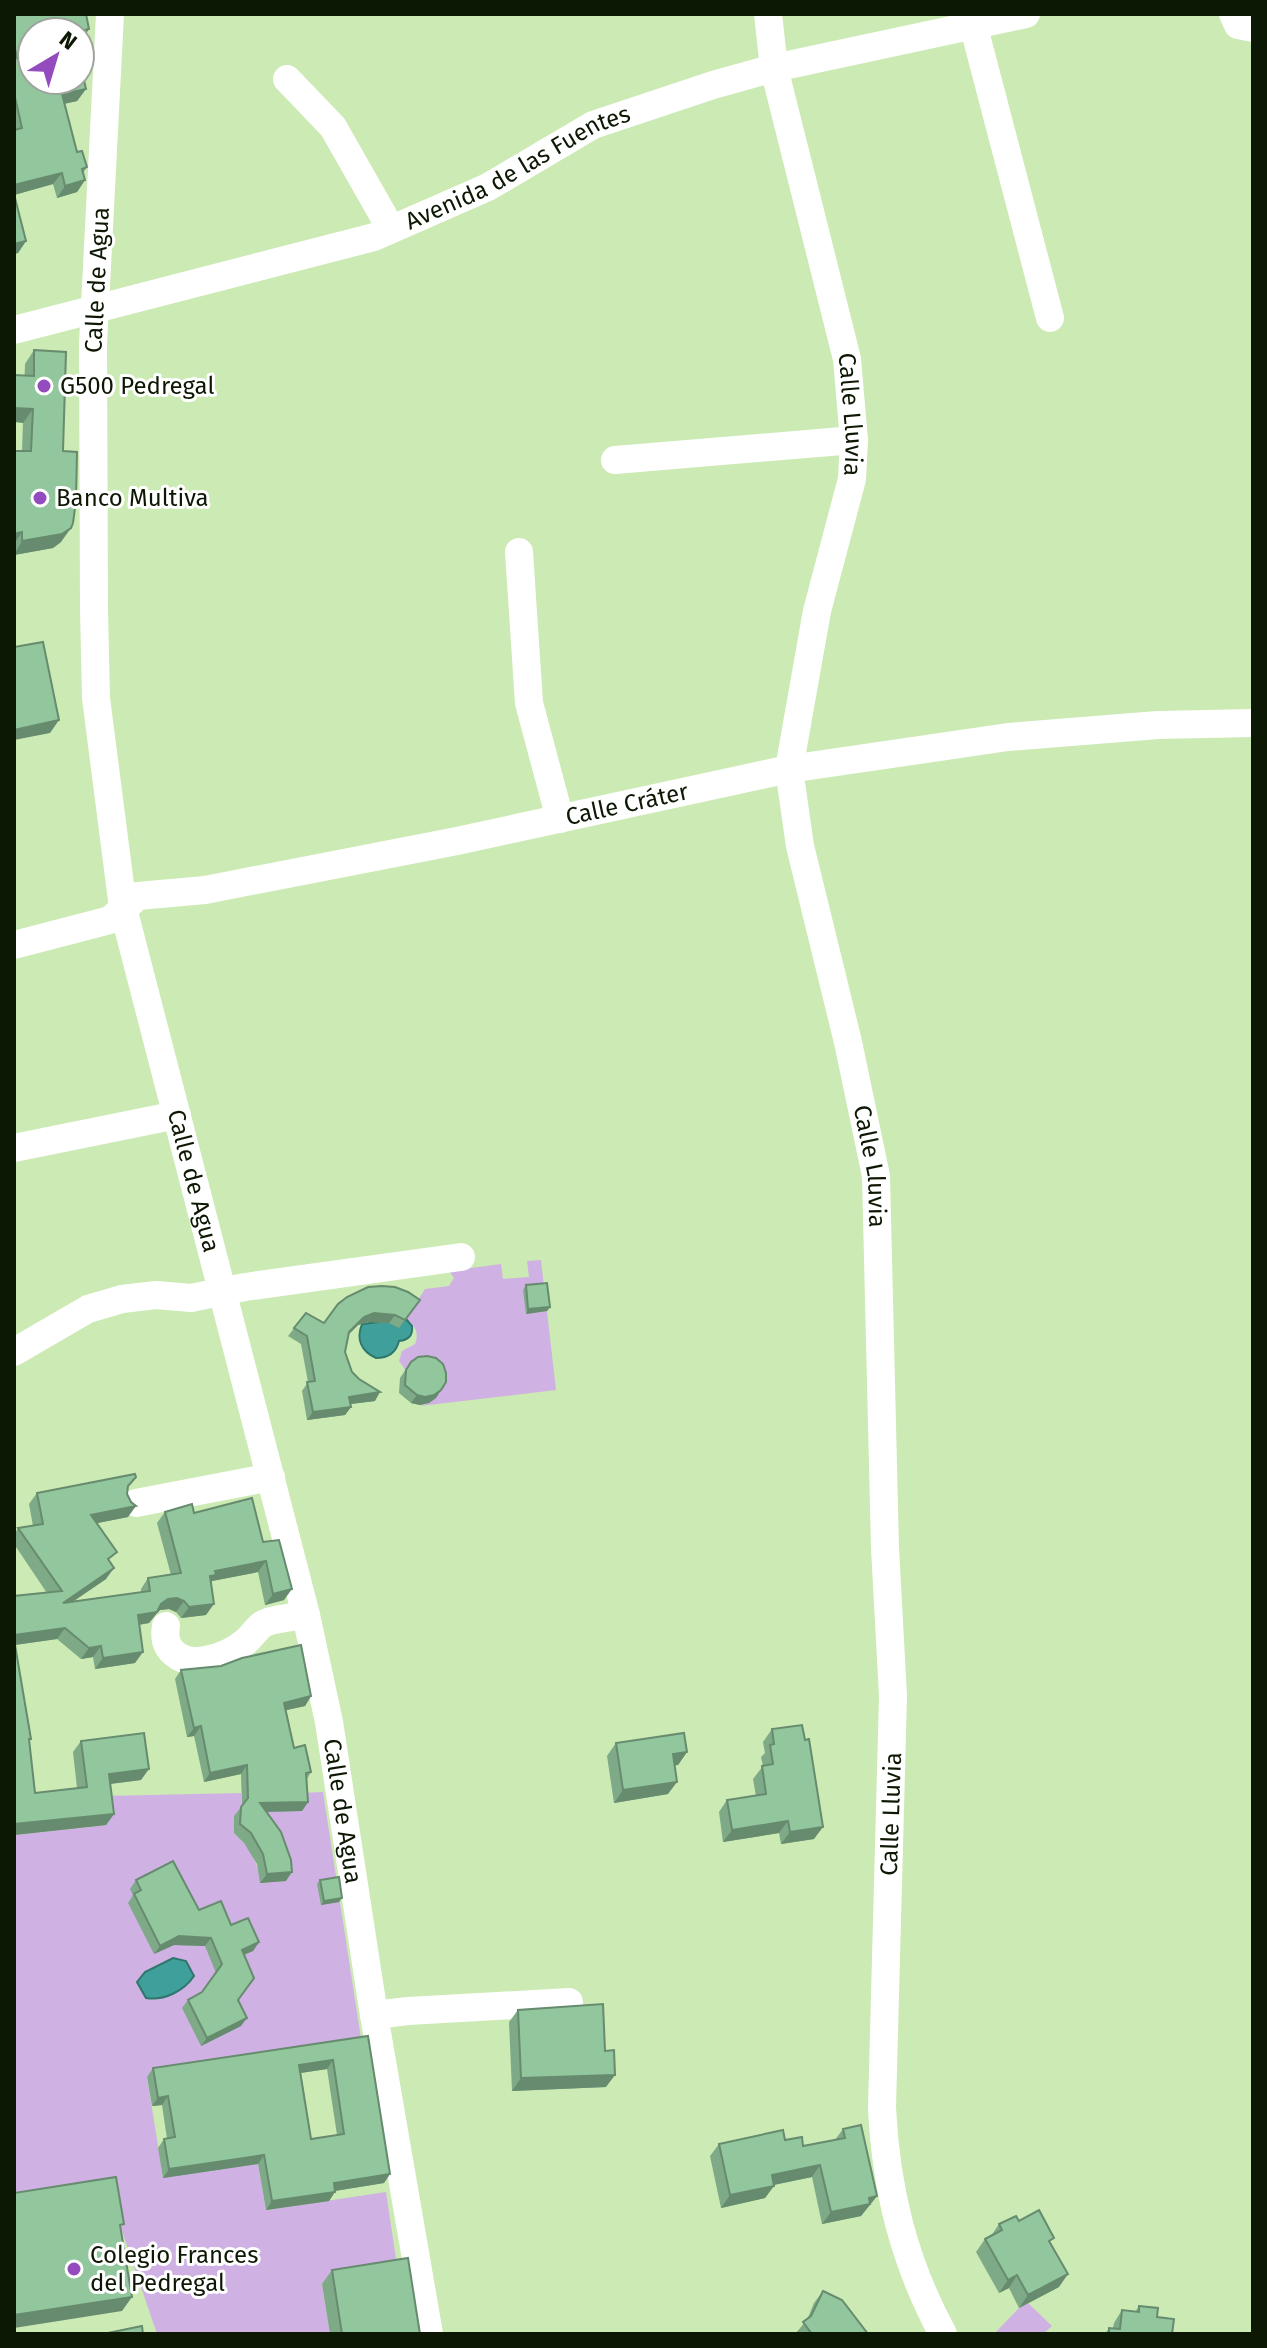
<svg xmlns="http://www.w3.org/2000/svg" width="1267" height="2348" viewBox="0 0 1267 2348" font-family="'Fira Sans',sans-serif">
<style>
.green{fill:#cfb2e3}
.water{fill:#3f9f9a;stroke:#30766d;stroke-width:2}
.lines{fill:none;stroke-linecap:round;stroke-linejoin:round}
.minor{stroke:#fff;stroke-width:28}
.wall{fill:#7eaa87;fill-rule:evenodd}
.shaded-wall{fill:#668b6e}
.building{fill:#92c69d;stroke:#668b6e;stroke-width:2;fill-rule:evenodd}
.poi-dot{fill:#944bbe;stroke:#fff;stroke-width:3}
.labels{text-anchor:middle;stroke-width:6;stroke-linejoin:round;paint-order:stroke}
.street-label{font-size:24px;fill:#0d1804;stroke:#fff}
.poi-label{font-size:24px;fill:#0d1804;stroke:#fff;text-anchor:start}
</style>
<rect width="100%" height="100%" fill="#cceab3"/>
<g class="green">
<path d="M541,1260l3,27 -19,26 22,-2 9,79 -136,16 9,-3 -30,-42 3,-10 13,-7c4,-11 1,-18 -9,-25l19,-30 24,-3 5,-8 -5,-7 52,-7 2,15 26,-2 -2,-16z"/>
<path d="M323,1792l39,253 -215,32 16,100 95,-13 8,46 120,-18 12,80 -76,12 8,50h-173l-50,-147 -93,17v-369l91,-10 -2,-29 138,-3 1,15 -8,25c17,15 23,28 27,50l24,-2 -22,-69 38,-19z"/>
<polygon points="1028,2303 1052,2326 1043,2334 994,2334 1019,2308"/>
</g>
<g class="water">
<path d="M406,1319l6,7c1,9 -3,14 -13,15 -3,12 -11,17 -23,17 -15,-7 -20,-19 -14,-34z"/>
<path d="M173,1958l13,3 8,15c-10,15 -30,25 -48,22l-9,-16 8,-10z"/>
</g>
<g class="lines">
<g class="minor">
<path id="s1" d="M110,14l-17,330 1,265 2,89 27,210 183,707 23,107 45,293 55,319"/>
<path id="s2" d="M768,14l6,54 73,291 7,81 -2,39 -35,132 -28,158 11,77 48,196 28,134 9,372 8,148 -11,412c4,82 22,154 61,226"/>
<polyline points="1233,14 1238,25 1253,28"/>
<polyline points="973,24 1050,318"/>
<polyline points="287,79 333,127 391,229"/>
<path id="s3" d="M14,330l360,-93 114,-50 105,-62 120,-40 61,-17 252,-54"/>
<polyline points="615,460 854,440"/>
<polyline points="519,552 529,703 560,819"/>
<path id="s4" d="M14,945l96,-25 28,-24 67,-6 252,-49 332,-72 219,-32 150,-12 95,-2"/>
<polyline points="14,1148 177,1115"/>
<polyline points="14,1352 88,1309 122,1299 156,1295 191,1298 245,1287 461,1257"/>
<polyline points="136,1503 271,1477"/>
<path d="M166,1626c-2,11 0,21 9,28 19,16 54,1 70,-12 7,-5 11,-14 18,-18 8,-5 33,-7 43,-9"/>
<polyline points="374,2015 408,2011 569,2002"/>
</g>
</g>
<g class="wall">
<polygon points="14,14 86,14 89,29 80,41 80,32 32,32 32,80 80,80 80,63 86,89 77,101 64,104 77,152 82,151 87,167 83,173 85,180 77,192 57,198 53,184 14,195 26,241 18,253 14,254"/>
<polygon points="34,350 61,542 53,548 14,555 14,451 22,451 25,364"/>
<polygon points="526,1285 550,1307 547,1311 526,1314 523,1290"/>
<polygon points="420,1300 399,1328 389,1323 368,1322 358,1325 348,1335 345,1352 352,1372 375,1401 350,1404 351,1407 345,1415 307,1420 302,1391 308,1382 301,1344 288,1336 306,1313 324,1323"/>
<polygon points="411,1362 441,1390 436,1398 429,1403 420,1405 411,1403 399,1393 400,1378"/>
<polygon points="128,1489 128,1517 97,1523 110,1562 106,1579 73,1601 141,1592 141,1589 148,1578 171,1575 157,1523 165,1512 194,1513 263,1542 284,1600 265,1605 258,1572 212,1581 206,1615 181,1618 176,1612 169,1609 160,1610 157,1613 149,1623 139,1625 135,1663 95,1669 93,1657 81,1659 57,1639 15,1645 31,1739 29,1741 35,1793 77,1788 73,1752 81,1741 141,1780 110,1784 114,1814 106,1825 14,1835 14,1596 47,1593 14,1544 14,1535 18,1528 33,1526 29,1504 37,1493"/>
<polygon points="181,1670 311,1696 305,1706 286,1710 294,1748 311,1772 307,1779 308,1802 302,1811 266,1812 286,1881 260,1883 257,1864 244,1843 234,1833 234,1816 242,1806 241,1774 204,1782 194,1736 187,1737 175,1679"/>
<polygon points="772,1729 814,1839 781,1844 779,1833 723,1842 719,1812 727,1800 756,1796 753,1779 763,1766 761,1757 765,1753 763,1742"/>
<polygon points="616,1743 687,1752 678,1765 674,1765 668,1794 614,1803 607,1756"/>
<polygon points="136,1880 231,1925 259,1942 253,1951 244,1955 238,2000 241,2026 201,2046 182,2008 188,2000 202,1992 216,1973 205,1946 174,1945 154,1954 128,1903 133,1895 130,1889"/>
<polygon points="320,1880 339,1902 321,1905 317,1884"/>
<polygon points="518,2010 606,2087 512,2091 509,2022"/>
<path d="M368,2036l22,138 -6,9 -49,8 -6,10 -63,9 -8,-46 -95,14 -5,-30 6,-9h3l-5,-34 -10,1 -5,-29 6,-9zM327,2069l10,66 -26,4 -10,-66z"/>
<polygon points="843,2129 877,2196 861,2216 822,2224 812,2177 774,2185 765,2198 721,2208 710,2156 719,2144 785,2140 803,2146 835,2140"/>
<polygon points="1019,2221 1050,2243 1059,2287 1019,2308 1009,2288 999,2293 976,2252 985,2239 991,2236 999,2224"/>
<polygon points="332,2270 420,2334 330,2334 322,2284"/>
<polygon points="823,2291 868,2334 795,2334 807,2320 814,2303"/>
<polygon points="1139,2306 1157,2317 1172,2334 1105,2334 1109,2328 1113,2328 1114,2323 1122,2310 1135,2312"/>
</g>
<g class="shaded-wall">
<polygon points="89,29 81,41 80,41 80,32 75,32"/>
<polygon points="86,89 77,101 53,106 62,94"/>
<polygon points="62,173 53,184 14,195 14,185"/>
<polygon points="85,180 77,192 57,198 65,186"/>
<polygon points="26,241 18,253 14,254 14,244"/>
<polygon points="14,408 33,409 23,423 14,422"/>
<polygon points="71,528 61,542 53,548 14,555 22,541"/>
<polygon points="22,532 14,544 14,534"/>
<polygon points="59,720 50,733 14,740 14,730"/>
<polygon points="550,1307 547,1311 526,1314 528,1309"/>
<polygon points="374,1313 395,1315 389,1323 368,1322 358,1325 343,1340 349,1332 364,1317"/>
<polygon points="441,1390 436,1398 429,1403 420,1405 411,1403 417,1395"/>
<polygon points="380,1392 375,1401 343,1405 349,1397"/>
<polygon points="351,1407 345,1415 307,1420 313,1412"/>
<polygon points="136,1506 128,1517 83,1526 91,1515"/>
<polygon points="266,1561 258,1572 212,1581 208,1587 210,1576 215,1571"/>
<polygon points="114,1568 106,1579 55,1614 63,1603"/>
<polygon points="292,1589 284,1600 265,1605 273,1594"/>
<polygon points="177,1598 184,1601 176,1612 169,1609 160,1610 157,1613 149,1623 130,1626 138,1615 161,1604 168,1599"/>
<polygon points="214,1604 206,1615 181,1618 189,1607"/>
<polygon points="65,1628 57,1639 14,1645 14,1635"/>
<polygon points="101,1646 93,1657 81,1659 89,1648"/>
<polygon points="143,1652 135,1663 95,1669 103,1658"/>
<polygon points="311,1696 305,1706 278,1712 284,1703"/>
<polygon points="201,1726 194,1736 187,1737 194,1728"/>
<polygon points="687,1752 678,1765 664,1767 673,1754"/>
<polygon points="247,1765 241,1774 204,1782 210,1773"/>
<polygon points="149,1769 141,1780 101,1785 109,1774"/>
<polygon points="677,1782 668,1794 614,1803 623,1790"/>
<polygon points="308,1802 302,1811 254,1812 260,1803"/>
<polygon points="114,1814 106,1825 14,1835 14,1824"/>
<polygon points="788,1821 779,1833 723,1842 732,1830"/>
<polygon points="823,1827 814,1839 781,1844 790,1832"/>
<polygon points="292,1872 286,1881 260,1883 267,1874"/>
<polygon points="342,1898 339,1902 321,1905 324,1901"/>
<polygon points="179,1936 211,1938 205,1946 174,1945 154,1954 160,1946"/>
<polygon points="259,1942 253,1951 236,1958 242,1950"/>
<polygon points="247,2018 241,2026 201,2046 207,2038"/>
<polygon points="333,2060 327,2069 293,2074 299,2065"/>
<polygon points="615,2075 606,2087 512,2091 521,2078"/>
<polygon points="168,2096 162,2105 152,2106 158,2098"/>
<polygon points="264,2155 258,2164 163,2178 169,2169"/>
<polygon points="820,2165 812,2177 763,2187 772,2175"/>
<polygon points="390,2174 384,2183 328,2192 334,2183"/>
<polygon points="774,2186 765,2198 721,2208 730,2195"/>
<polygon points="335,2192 329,2201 266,2210 272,2201"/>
<polygon points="877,2196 861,2216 822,2224 831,2212"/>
<polygon points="1068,2274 1059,2287 1019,2308 1028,2295"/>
<polygon points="1017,2275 1009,2288 999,2293 1008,2280"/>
<polygon points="132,2297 122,2311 14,2328 14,2315"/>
</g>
<g class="building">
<polygon points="14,14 86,14 89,29 75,32 32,32 32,80 80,80 80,63 86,89 62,94 77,152 82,151 87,167 82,169 85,180 65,186 62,173 14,185 14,130 22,128 14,93 14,59 17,58 14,44"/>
<polygon points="14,194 26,241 14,244"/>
<polygon points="34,350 66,352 63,451 77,452 76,501 73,523 71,528 62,534 22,541 22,532 14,534 14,451 31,451 33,409 14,408 14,375 34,376"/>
<polygon points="43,642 59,720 14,730 14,647"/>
<polygon points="547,1283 550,1307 528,1309 526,1285"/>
<polygon points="382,1286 395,1287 408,1292 420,1300 405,1320 395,1315 374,1313 364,1317 349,1332 345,1352 352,1372 359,1379 380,1392 349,1397 351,1407 313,1412 307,1382 315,1381 307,1336 294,1328 306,1313 324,1323 338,1304 347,1297 368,1287"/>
<polygon points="427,1356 436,1358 443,1364 446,1373 446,1382 441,1390 434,1395 425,1397 417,1395 405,1385 406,1370 411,1362 418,1357"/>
<polygon points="135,1474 136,1477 128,1486 127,1494 131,1502 136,1506 91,1515 117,1552 108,1559 114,1568 63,1603 150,1591 148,1578 181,1573 165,1512 192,1504 194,1513 252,1498 263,1542 279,1540 292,1589 273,1594 266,1561 215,1571 216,1575 210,1576 214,1604 189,1607 184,1601 177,1598 168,1599 161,1604 157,1612 138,1615 143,1652 103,1658 101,1646 89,1648 65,1628 14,1635 14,1596 62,1591 18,1528 43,1524 37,1493"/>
<polygon points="14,1639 31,1739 29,1739 35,1793 87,1787 81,1741 144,1733 149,1769 109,1774 114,1814 14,1824"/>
<polygon points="301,1645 311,1696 284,1703 294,1748 305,1745 311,1772 306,1773 308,1802 260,1803 281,1832 291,1860 292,1872 267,1874 263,1854 251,1833 240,1824 241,1807 248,1798 247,1765 210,1773 201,1726 194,1728 181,1670 221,1666 242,1658"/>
<polygon points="802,1725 805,1740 809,1739 823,1827 790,1832 788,1821 732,1830 727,1800 766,1794 762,1766 773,1764 770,1745 774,1744 772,1729"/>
<polygon points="684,1733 687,1752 673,1754 677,1782 623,1790 616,1743"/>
<polygon points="173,1861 199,1910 221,1901 231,1925 248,1918 259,1942 242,1950 254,1978 238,2000 247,2018 207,2038 188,2000 202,1992 222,1964 211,1938 179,1936 160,1946 134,1894 141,1890 136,1880"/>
<polygon points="339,1877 342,1898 324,1901 320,1880"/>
<polygon points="603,2004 605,2051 614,2050 615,2075 521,2078 518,2010"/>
<path d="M368,2036l22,138 -56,9 1,9 -63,9 -8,-46 -95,14 -5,-30 11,-2 -7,-41 -10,2 -5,-30zM333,2060l11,74 -33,5 -12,-74z"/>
<polygon points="861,2125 877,2196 869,2198 870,2204 831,2212 820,2165 772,2175 774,2186 730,2195 719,2144 783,2130 785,2140 802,2137 803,2146 845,2138 843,2129"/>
<polygon points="116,2177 124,2224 120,2225 132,2297 14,2315 14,2193"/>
<polygon points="1039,2210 1054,2238 1049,2241 1068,2274 1028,2295 1017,2275 1008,2280 985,2239 1002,2230 999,2224 1016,2216 1019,2221"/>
<polygon points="408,2258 420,2334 342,2334 332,2270"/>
<polygon points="823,2291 842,2300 868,2334 812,2334 803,2322 811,2316"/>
<polygon points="1139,2306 1158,2308 1157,2317 1174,2319 1172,2334 1109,2334 1109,2328 1120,2329 1122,2310 1139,2312"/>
<polygon points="142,2326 143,2334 103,2334"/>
</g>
<g class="poi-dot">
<circle cx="44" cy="386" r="8"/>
<circle cx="40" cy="498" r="8"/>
<circle cx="74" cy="2269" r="8"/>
</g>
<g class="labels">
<g class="street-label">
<text dy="8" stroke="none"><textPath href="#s3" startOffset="532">Avenida de las Fuentes</textPath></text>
<text transform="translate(97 280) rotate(-87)" y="8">Calle de Agua</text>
<text dy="8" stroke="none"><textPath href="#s2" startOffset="410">Calle Lluvia</textPath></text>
<text dy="8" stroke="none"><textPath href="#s4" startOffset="634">Calle Cráter</textPath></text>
<text dy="8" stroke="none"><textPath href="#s2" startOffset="1178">Calle Lluvia</textPath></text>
<text dy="8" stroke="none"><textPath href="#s1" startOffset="1178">Calle de Agua</textPath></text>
<text dy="8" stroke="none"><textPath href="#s1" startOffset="1826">Calle de Agua</textPath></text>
<text transform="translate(891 1814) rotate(-88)" y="8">Calle Lluvia</text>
</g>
<g class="poi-label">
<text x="60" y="394">G500 Pedregal</text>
<text x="56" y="506">Banco Multiva</text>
<text x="90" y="2263">Colegio Frances<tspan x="90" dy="28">del Pedregal</tspan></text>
</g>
</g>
<rect width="1267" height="2348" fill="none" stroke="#0d1804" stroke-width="32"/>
<g transform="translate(56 56) rotate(38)"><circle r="38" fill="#ffffff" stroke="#9ea39b" stroke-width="2"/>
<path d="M0-6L14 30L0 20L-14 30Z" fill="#944bbe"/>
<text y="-12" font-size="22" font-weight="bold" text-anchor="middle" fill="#0d1804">N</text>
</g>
</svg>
